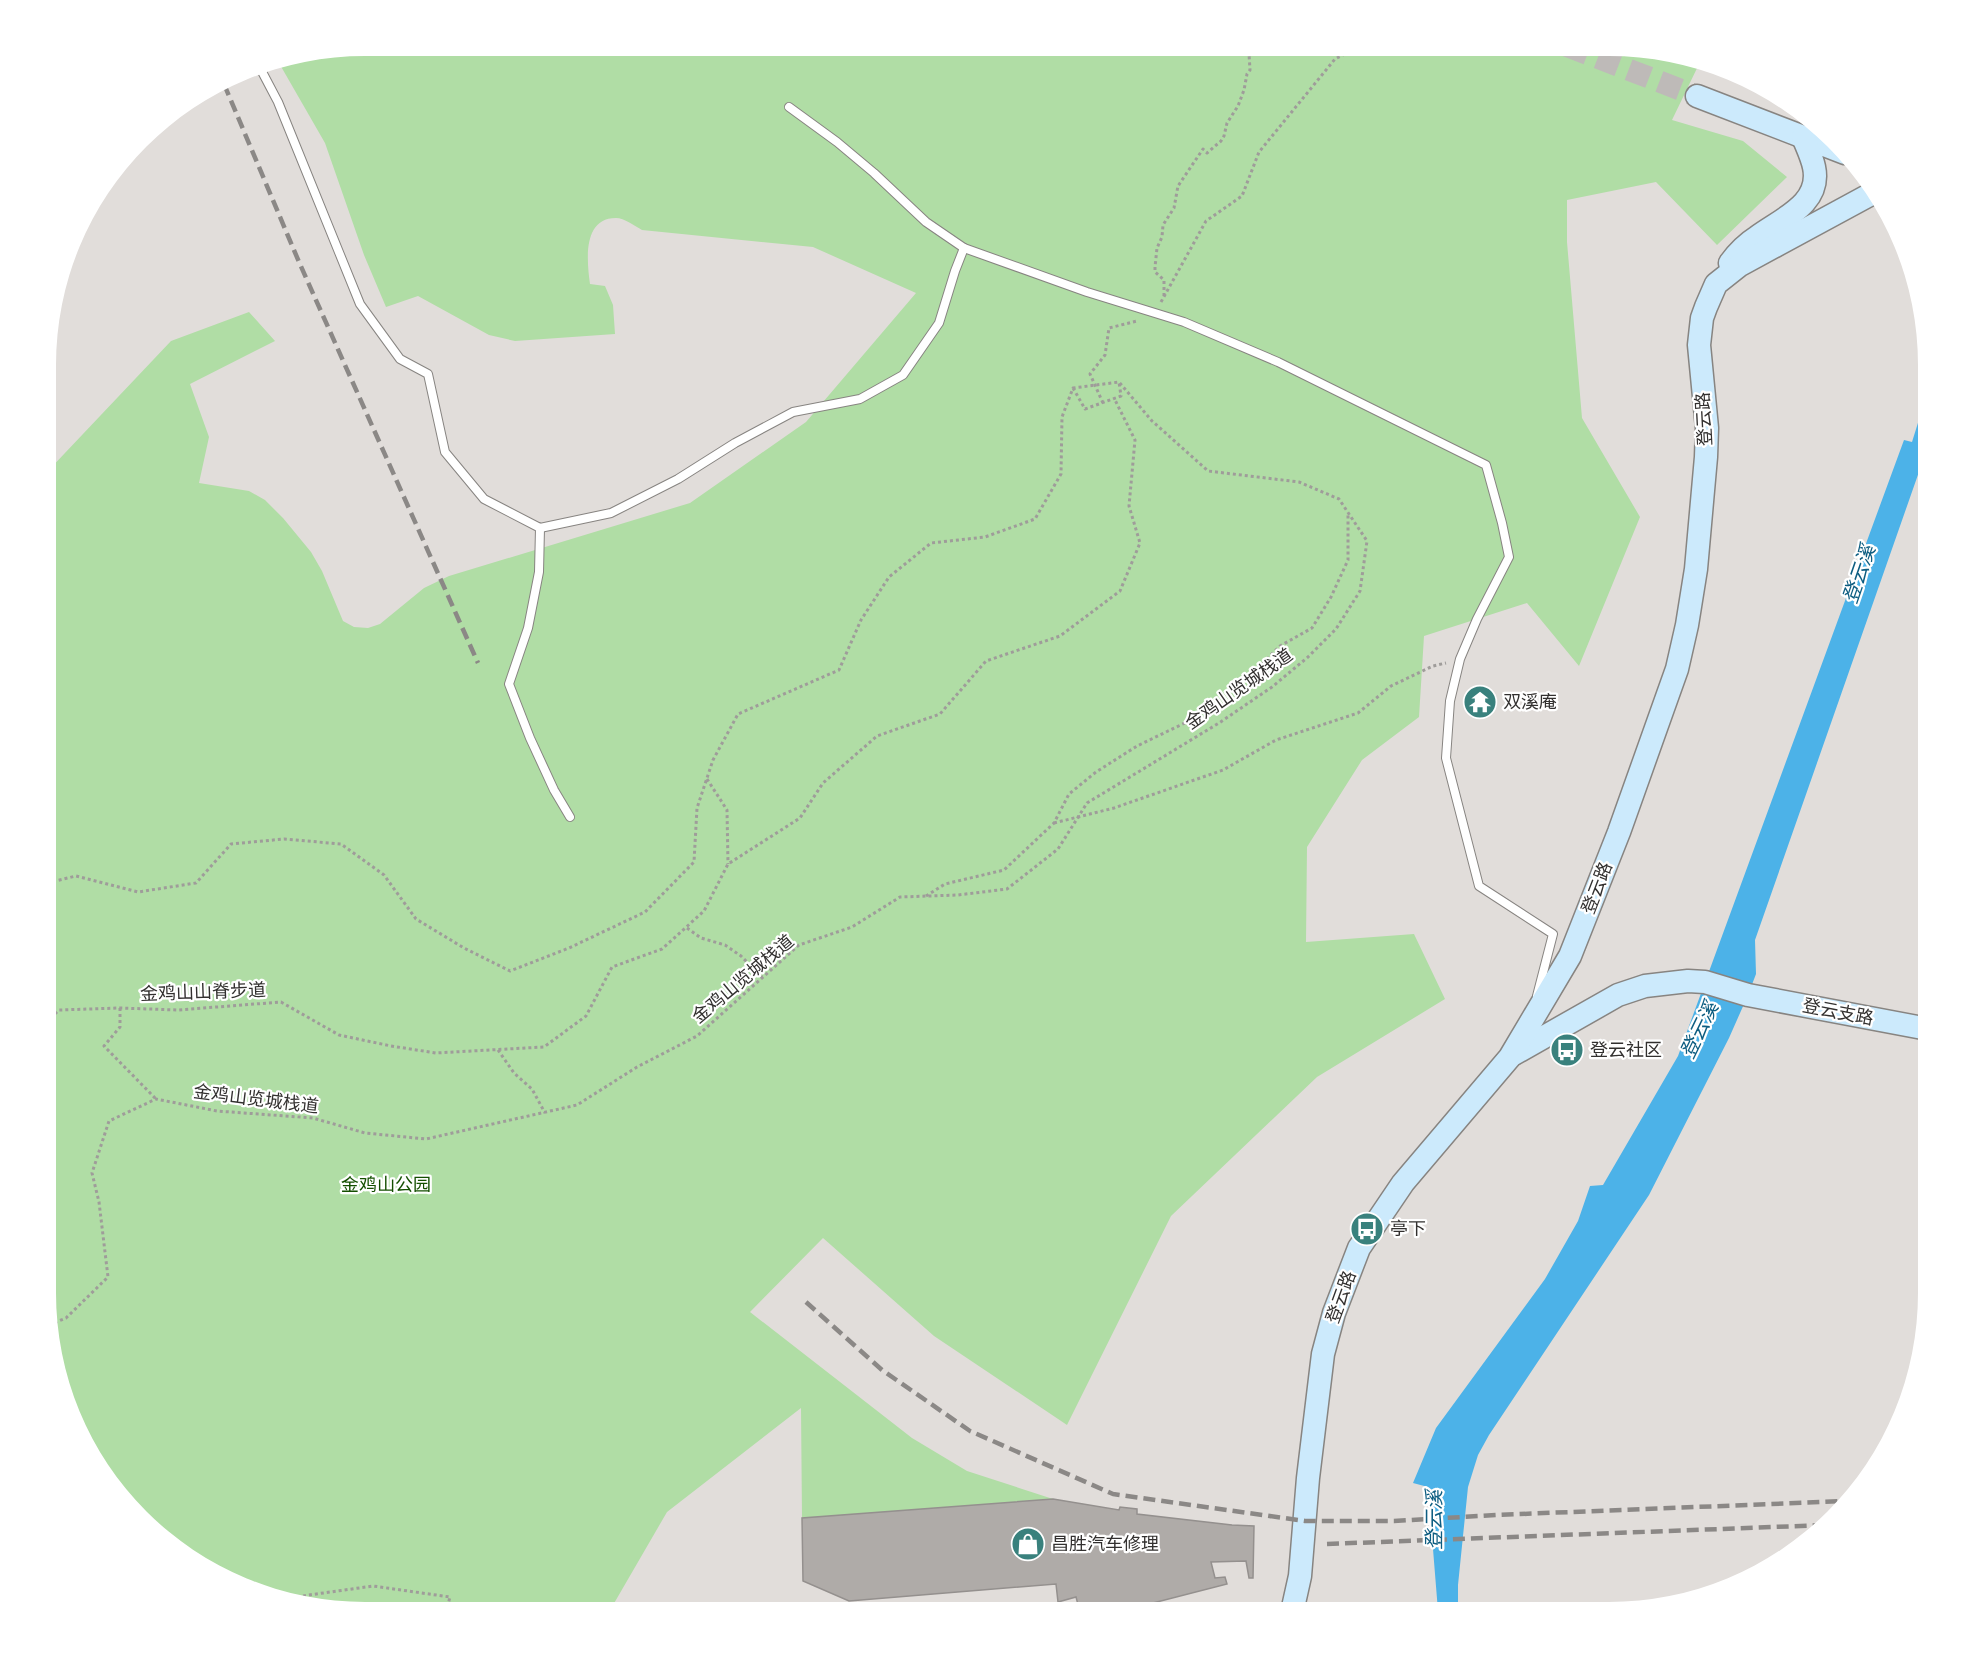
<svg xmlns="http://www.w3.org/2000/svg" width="1973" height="1657" viewBox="0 0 1973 1657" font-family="'Open Sans','Noto Sans SC',sans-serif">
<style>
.green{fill:#b0dda5}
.water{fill:#4cb2e8}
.building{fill:#afaba8;stroke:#94908e;stroke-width:1.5}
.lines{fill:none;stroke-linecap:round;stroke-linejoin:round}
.secondary-tunnel{stroke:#bebab8;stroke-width:22;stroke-dasharray:22 11;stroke-linecap:butt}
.lane-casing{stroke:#878481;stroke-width:10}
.secondary-casing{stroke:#878481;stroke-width:25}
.path{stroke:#9f9c9a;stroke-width:3;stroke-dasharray:3 3;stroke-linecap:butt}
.lane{stroke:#fff;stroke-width:8}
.secondary{stroke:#cceafc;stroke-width:22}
.rail{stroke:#8b8886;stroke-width:4.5;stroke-dasharray:12 6;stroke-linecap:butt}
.path-bridge{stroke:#9f9c9a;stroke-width:3;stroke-dasharray:3 3;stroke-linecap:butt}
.labels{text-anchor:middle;stroke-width:4.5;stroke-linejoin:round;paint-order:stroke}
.street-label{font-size:18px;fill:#32302f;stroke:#fff}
.poi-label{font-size:18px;fill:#32302f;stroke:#fff;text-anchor:start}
.park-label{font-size:18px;fill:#144f00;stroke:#fff}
.water-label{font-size:20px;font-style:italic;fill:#0d5d81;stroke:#fff}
</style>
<rect width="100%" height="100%" fill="#e1ddda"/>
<path class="green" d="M365,45l1264,1 71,16 -28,58 71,21 44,36 -70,68 -61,-63 -89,18v42l15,176 58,99 -61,149 -52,-63 -103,33 -5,81 -57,43 -55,87 -1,95 108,-8 31,65 -128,78 -146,139 -104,209 -133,-89 -111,-98 -73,74 162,126 55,33 86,28 -251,19 -1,-110 -134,104 -58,100h-244l-123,-24 -104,-70 -60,-85 -32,-119 1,-842 124,-131 78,-29 26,29 -85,43 19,53 -10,46 50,8 16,9 18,18 28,34 11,19 21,50 11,6 14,1 12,-4 44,-36 25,-12 241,-73 116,-81 110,-129 -103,-46 -171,-17c-7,-4 -18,-12 -26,-12 -34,0 -29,44 -26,66l15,2 8,19 2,29 -100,7 -26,-6 -71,-39 -32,11 -22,-52 -39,-112 -46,-80 20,-4v-3z"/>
<polygon class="water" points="1927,394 1927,449 1755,940 1756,974 1748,995 1729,1038 1649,1195 1489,1435 1478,1455 1468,1487 1458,1585 1458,1611 1438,1611 1428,1487 1413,1483 1436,1428 1545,1279 1578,1221 1590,1186 1603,1185 1678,1056 1904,440 1912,442"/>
<polygon class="building" points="1053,1499 1119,1510 1120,1507 1137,1509 1137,1514 1232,1525 1254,1526 1253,1578 1249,1578 1246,1561 1211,1562 1215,1578 1225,1577 1227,1584 1118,1612 1080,1612 1076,1597 1058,1602 1056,1584 849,1601 803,1581 802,1518"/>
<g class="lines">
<polyline class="secondary-tunnel" points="1567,46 1697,96"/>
<defs>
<g id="lane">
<polyline points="258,64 278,102 360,304 400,359 428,374 445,452 484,499 540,528 611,513 678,479 735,443 793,412 860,399 903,375 939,323 955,271 964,248 926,222 874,173 837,142 789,107"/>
<polyline points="964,248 1087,292 1184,322 1278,362 1486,465 1502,523 1509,557 1477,619 1460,659 1450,701 1446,758 1479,886 1553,934 1537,996"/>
<polyline points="540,528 539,572 528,628 509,684 530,738 554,790 570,817"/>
</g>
<g id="secondary">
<polyline points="1697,96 1845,153"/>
<path d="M1730,263c8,-11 16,-19 27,-26 24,-18 65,-33 57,-70 -2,-10 -7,-20 -11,-30"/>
<polyline points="1514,1054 1618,995 1645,986 1688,981 1705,982 1748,995 1928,1029"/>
<polyline points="1292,1612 1300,1576 1308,1478 1323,1354 1334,1313 1359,1248 1403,1183 1510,1057 1570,956 1619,832 1677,669 1687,625 1696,569 1706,457 1707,428 1699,345 1702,318 1706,307 1716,284 1740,265 1873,193"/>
</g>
</defs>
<use href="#lane" class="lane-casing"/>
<use href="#secondary" class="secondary-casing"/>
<g class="path">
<polyline points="1164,296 1164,280 1155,272 1155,267 1157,248 1162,237 1163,225 1174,208 1178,186 1203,149 1207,153 1221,141 1224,136 1227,123 1238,106 1244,90 1247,74 1250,70 1249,54 1251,45"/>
<polyline points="1161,302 1206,221 1242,196 1259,152 1335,59 1360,46"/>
<polyline points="1073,388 1085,409 1121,396 1119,382"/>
<polyline points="1103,403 1090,374 1105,355 1109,328 1137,321"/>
<polyline points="707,779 727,810 728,864"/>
<polyline points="1054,823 1114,808 1223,770 1276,740 1358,713 1391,686 1433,666 1446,663"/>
<polyline points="926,896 945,884 1004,870 1054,823 1069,794 1096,772 1137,746 1218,707 1280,646 1312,628 1331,597 1348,560 1348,513"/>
<polyline points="687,928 701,938 725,945 741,956 762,977"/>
<polyline points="120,1008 120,1027 104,1046 156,1099"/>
<polyline points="46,1022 59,1010 120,1008 178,1010 281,1002 339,1035 391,1046 436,1053 544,1047 586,1016 612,967 662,949 704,911 728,864 800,818 823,783 877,736 940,714 986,661 1060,636 1120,591 1140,543 1129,506 1135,440 1114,398"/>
<polyline points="498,1050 514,1073 532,1089 545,1113"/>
<polyline points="298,1599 302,1596 373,1586 450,1597 446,1612"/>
</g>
<use href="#lane" class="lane"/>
<use href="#secondary" class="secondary"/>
<g class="rail">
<polyline points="224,84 299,262 478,663"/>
<polyline points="806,1302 882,1370 970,1431 1113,1494 1305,1521 1394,1521 1496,1515 1846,1501"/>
<polyline points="1327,1544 1825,1525"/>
</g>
<polyline class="path-bridge" points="47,883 76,876 138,892 196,883 231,844 284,839 341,844 384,875 416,919 464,948 510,971 569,948 645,912 694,862 697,808 713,760 738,714 839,670 861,620 889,577 931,543 985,537 1035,519 1061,474 1062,417 1073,388 1119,382 1152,421 1208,471 1299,482 1339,499 1367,541 1360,591 1336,629 1308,657 1272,687 1219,723 1087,803 1058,849 1007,889 958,895 900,897 852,927 799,945 697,1036 637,1067 577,1105 426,1139 365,1133 313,1118 217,1111 156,1099 109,1121 92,1173 99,1202 108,1277 66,1318 49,1325"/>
</g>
<defs>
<symbol id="temple-disc" viewBox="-11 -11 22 22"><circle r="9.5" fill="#39817d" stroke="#fff"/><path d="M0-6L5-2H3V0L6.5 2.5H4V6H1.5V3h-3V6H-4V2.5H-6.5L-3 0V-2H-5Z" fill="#fff"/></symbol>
<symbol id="bus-disc" viewBox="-11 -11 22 22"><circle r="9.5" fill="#39817d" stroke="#fff"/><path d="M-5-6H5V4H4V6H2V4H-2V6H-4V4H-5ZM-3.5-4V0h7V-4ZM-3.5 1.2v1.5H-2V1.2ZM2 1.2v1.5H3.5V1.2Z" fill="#fff"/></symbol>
<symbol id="shop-disc" viewBox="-11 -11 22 22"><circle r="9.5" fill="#39817d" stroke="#fff"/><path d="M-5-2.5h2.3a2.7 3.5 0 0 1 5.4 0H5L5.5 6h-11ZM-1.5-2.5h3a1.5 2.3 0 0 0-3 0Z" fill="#fff"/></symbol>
</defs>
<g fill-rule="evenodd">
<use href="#temple-disc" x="1461" y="683" width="38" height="38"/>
<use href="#bus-disc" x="1548" y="1031" width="38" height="38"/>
<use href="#bus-disc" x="1348" y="1210" width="38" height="38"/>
<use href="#shop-disc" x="1009" y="1525" width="38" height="38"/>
</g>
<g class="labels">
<g class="street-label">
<text transform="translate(1704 419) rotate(-93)" y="6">登云路</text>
<text transform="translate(1239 689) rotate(-35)" y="6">金鸡山览城栈道</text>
<text transform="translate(1597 888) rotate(-69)" y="6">登云路</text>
<text transform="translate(743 979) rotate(-40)" y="6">金鸡山览城栈道</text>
<text transform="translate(203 992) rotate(-2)" y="6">金鸡山山脊步道</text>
<text transform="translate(1838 1012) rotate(11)" y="6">登云支路</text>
<text transform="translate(256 1099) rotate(7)" y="6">金鸡山览城栈道</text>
<text transform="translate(1341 1297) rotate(-70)" y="6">登云路</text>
</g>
<g class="poi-label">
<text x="1503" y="708">双溪庵</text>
<text x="1590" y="1056">登云社区</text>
<text x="1390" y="1235">亭下</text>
<text x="1051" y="1550">昌胜汽车修理</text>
</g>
<g class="park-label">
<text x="386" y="1191">金鸡山公园</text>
</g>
<g class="water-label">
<text transform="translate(1859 574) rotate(-71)" y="7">登云溪</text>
<text transform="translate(1699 1030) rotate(-64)" y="7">登云溪</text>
<text transform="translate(1434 1520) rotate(-90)" y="7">登云溪</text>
</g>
</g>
<path d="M0 0H1973V1657H0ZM365 56H1609A309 309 0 0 1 1918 365V1293A309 309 0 0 1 1609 1602H365A309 309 0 0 1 56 1293V365A309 309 0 0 1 365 56Z" fill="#fff" fill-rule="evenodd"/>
</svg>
